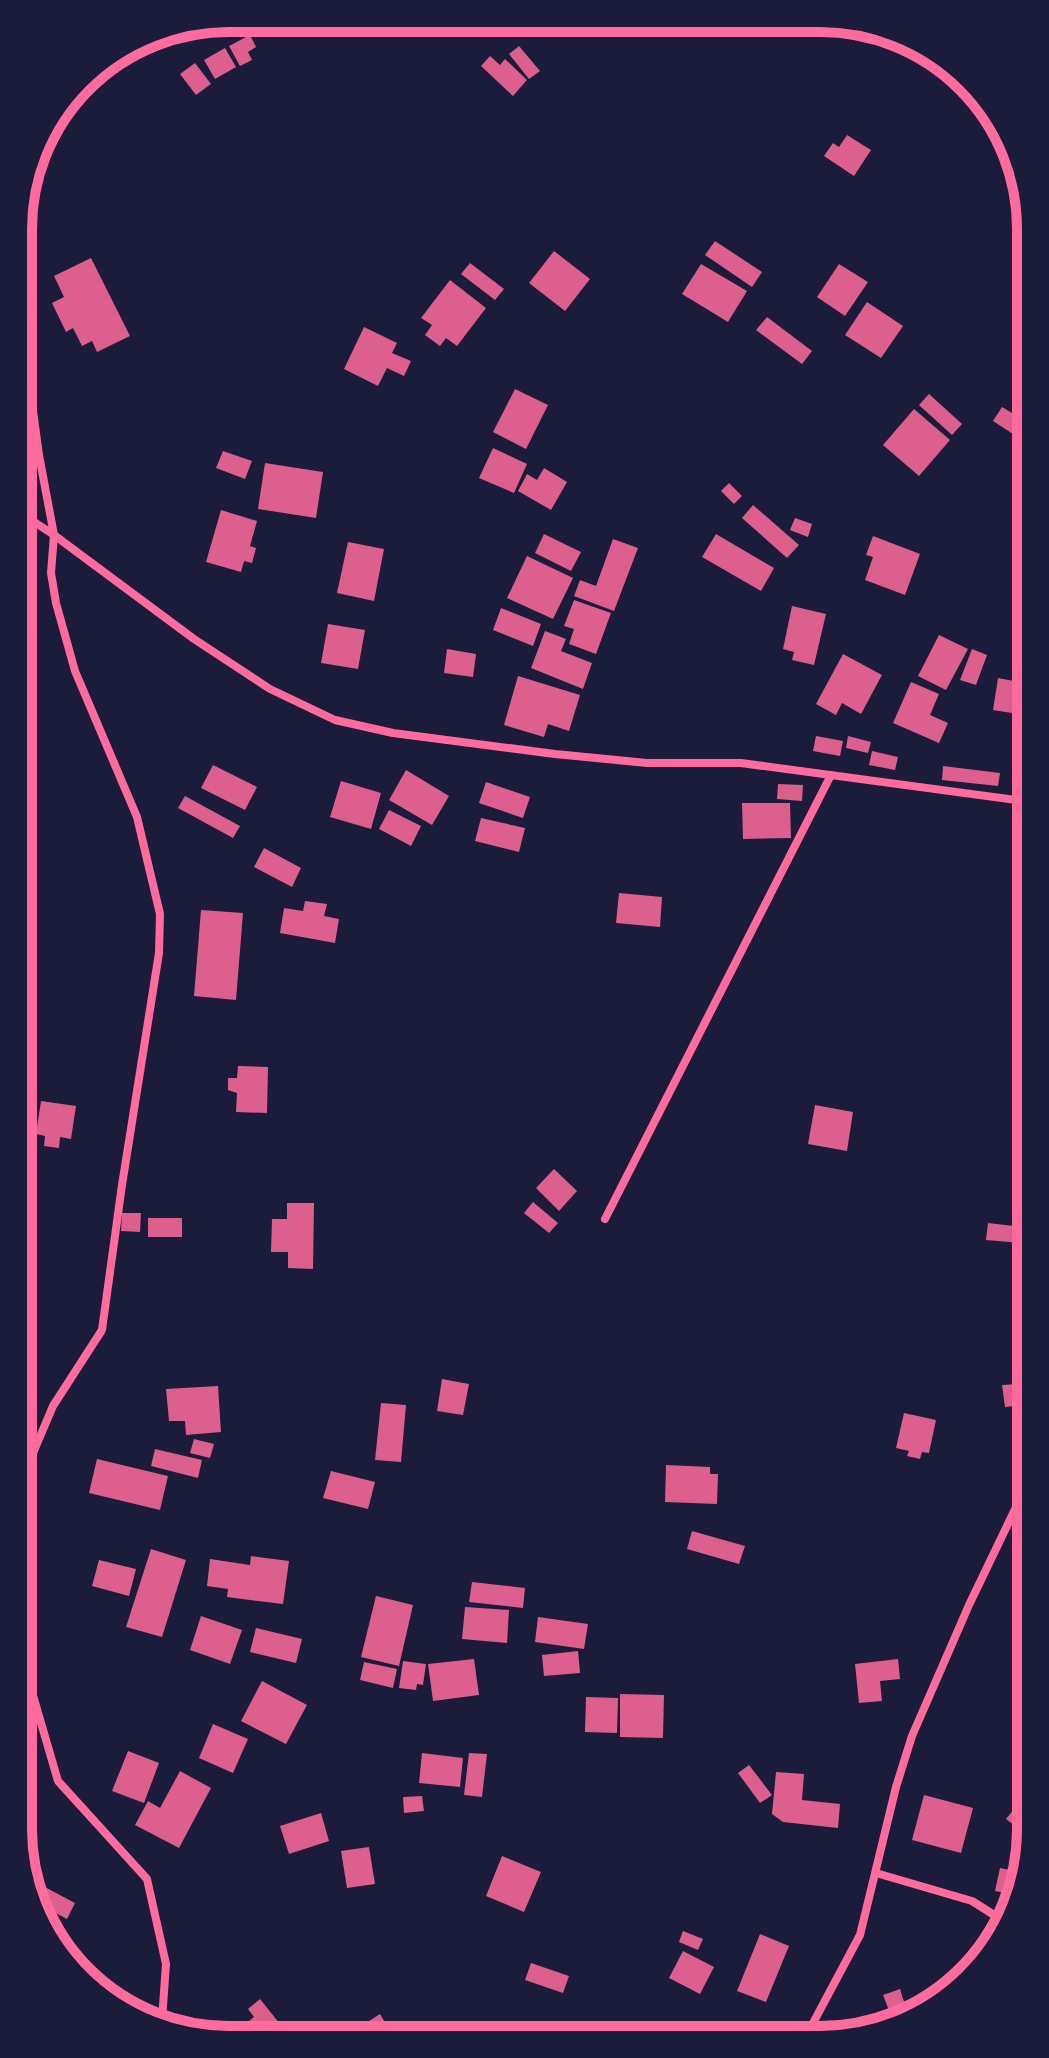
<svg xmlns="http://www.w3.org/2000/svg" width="1049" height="2058" viewBox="0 0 1049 2058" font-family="'PT Sans',sans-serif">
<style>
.building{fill:#dd5f8e}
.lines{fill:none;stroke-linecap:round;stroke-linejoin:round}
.minor{stroke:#ff6b9d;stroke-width:8}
.rim{fill:none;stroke:#ff6b9d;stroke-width:10}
</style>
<rect width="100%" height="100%" fill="#1b1b3a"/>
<g class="building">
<polygon points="250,35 256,47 248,52 252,60 240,66 229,46"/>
<polygon points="519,46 540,71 529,79 509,54"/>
<polygon points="225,48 236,67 215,79 204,60"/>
<polygon points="490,56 500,65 505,59 527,80 513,96 481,66"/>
<polygon points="195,63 211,84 196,95 180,74"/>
<polygon points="847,135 871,150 854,176 824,156 833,143 839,147"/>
<polygon points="715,241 762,272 752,287 705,255"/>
<polygon points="554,251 590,279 565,311 529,283"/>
<polygon points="91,258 130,336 97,352 92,341 82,346 73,328 66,332 52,303 64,297 54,276"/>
<polygon points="470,263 504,289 495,300 461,274"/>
<polygon points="701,264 747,291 728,322 682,294"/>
<polygon points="839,264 868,282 845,316 817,297"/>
<polygon points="450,280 486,308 457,346 446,338 440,346 425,335 432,325 421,318"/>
<polygon points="867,302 903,326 881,358 845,335"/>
<polygon points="767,317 812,351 802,364 756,330"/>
<polygon points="364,327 397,343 392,353 411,361 404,376 387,368 378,386 344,369"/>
<polygon points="515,389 548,405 526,449 493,432"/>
<polygon points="929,394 962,424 952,435 919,405"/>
<polygon points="1002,407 1028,423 1019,438 993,421"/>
<polygon points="914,409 950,440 919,476 883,445"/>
<polygon points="493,448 527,464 514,493 479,478"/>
<polygon points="223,451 252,461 245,479 216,468"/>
<polygon points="265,463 323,472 316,518 258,509"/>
<polygon points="544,468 567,482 551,510 518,491 527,474 537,480"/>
<polygon points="729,483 742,496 734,504 721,491"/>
<polygon points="753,505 799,545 787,558 742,518"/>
<polygon points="221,510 257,521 250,546 256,548 252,563 244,561 241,572 206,562"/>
<polygon points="795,518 812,524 808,537 790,530"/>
<polygon points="544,534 581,552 571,571 535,553"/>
<polygon points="716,534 774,568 761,591 702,557"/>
<polygon points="873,536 920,554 905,595 865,580 873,557 866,555"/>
<polygon points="613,539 638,548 614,611 574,596 580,580 596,586"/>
<polygon points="348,542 384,549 374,601 337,593"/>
<polygon points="527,556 573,578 553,619 507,598"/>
<polygon points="574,600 611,613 596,654 569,644 574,629 564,626"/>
<polygon points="792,606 826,614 814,665 792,660 794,652 783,649"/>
<polygon points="501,608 541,624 533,646 493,630"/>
<polygon points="328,624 365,630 358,669 321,663"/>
<polygon points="545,631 566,639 561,651 592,663 583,689 531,668"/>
<polygon points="939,635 968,649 946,690 918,676"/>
<polygon points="447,649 476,654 473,677 444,673"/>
<polygon points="972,649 987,655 976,685 960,680"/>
<polygon points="843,654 882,675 861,714 842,703 836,715 816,704"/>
<polygon points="518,676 580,695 569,731 548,724 544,737 504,725"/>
<polygon points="998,678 1031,684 1030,716 993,710"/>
<polygon points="911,682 939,694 930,715 948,723 939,743 893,723"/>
<polygon points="816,736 843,741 840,756 813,751"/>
<polygon points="848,736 871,742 868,753 846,748"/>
<polygon points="872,751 898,757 895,770 869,765"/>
<polygon points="213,765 257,787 245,810 201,788"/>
<polygon points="943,766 1000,773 998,786 942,780"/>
<polygon points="406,770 449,796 432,825 389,800"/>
<polygon points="341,781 381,793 371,829 330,817"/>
<polygon points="486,782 530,797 523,818 479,803"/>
<polygon points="778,784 803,785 802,801 777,799"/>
<polygon points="185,796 240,826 233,838 178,808"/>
<polygon points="742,803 790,803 791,838 743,839"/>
<polygon points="389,810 421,826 411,846 379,829"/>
<polygon points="481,818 525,828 519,852 475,841"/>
<polygon points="264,848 301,868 292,887 254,867"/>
<polygon points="619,893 662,897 660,927 616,923"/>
<polygon points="305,901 327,904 324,916 339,919 335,943 280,933 284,908 303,911"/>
<polygon points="201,910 243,913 236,1000 194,996"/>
<polygon points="238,1066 268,1067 267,1113 236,1112 237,1093 228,1090 228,1078 237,1078"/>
<polygon points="41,1101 76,1106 71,1139 60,1137 59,1148 44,1146 45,1136 36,1134"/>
<polygon points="815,1105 853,1112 847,1151 808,1144"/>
<polygon points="554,1169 577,1191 559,1211 536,1188"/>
<polygon points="533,1202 558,1223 549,1233 524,1213"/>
<polygon points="287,1203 314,1203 313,1269 288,1268 288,1252 271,1252 272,1219 287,1219"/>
<polygon points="122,1213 141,1213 140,1232 121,1231"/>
<rect x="148" y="1218" width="34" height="19"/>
<polygon points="988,1223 1022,1227 1020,1243 986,1240"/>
<polygon points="1031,1371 1031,1404 1005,1407 1002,1385 1018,1384 1017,1373"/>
<polygon points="442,1379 469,1384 463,1415 437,1411"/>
<polygon points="218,1386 221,1432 186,1435 185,1421 169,1421 166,1389"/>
<polygon points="381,1403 406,1405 401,1462 375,1460"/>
<polygon points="904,1413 936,1420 929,1453 922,1452 920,1459 907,1456 909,1451 896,1448"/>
<polygon points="194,1439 214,1444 210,1458 190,1453"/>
<polygon points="155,1449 202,1460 198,1478 151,1466"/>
<polygon points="97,1459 168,1476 160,1510 89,1493"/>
<polygon points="666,1465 710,1467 710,1474 718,1474 717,1504 665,1502"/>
<polygon points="331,1471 375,1482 368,1509 323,1498"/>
<polygon points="692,1531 745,1546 739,1564 687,1549"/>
<polygon points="151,1549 186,1560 162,1637 126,1627"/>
<polygon points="251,1556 289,1561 283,1604 227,1597 228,1589 207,1586 210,1559 250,1565"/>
<polygon points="99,1560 136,1569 129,1596 92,1586"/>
<polygon points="472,1582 525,1588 523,1608 469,1602"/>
<polygon points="376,1596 413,1605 399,1666 361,1657"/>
<polygon points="465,1607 509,1610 507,1643 462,1639"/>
<polygon points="201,1616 242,1630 230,1664 190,1650"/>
<polygon points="538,1617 588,1624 584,1649 535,1642"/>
<polygon points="256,1628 302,1639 296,1663 250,1652"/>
<polygon points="578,1651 580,1673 544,1676 542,1655"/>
<polygon points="474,1659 479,1695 433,1701 428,1664"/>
<polygon points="898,1659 900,1679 880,1681 882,1701 859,1703 855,1664"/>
<polygon points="403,1661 426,1664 423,1685 417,1684 416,1690 399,1688"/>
<polygon points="364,1662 397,1669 393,1688 360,1680"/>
<polygon points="262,1681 307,1705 286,1744 241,1721"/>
<polygon points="620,1694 664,1695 663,1738 620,1737"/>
<polygon points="586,1697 618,1698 617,1733 585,1732"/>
<polygon points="213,1724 248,1739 233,1773 199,1758"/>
<polygon points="128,1751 159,1763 144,1803 112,1791"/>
<polygon points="422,1753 463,1758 460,1787 419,1783"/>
<polygon points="469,1753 487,1754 482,1797 464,1795"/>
<polygon points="749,1765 772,1795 760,1803 738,1773"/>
<polygon points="180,1771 211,1788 179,1848 135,1825 148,1801 160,1808"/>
<polygon points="776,1772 804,1774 802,1800 840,1804 838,1828 783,1822 772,1814"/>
<polygon points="924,1795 973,1808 961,1853 912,1840"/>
<polygon points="422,1796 424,1811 404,1813 403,1797"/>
<polygon points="1019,1803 1031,1812 1028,1836 1006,1819"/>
<polygon points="321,1813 329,1841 289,1854 280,1826"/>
<polygon points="369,1847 375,1884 347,1888 341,1851"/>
<polygon points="502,1856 541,1872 524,1912 486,1896"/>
<polygon points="1000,1868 1019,1872 1011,1894 995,1891"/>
<polygon points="41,1885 75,1903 67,1919 32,1901"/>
<polygon points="683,1931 703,1939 698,1950 679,1942"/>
<polygon points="760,1934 789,1946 766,2002 737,1991"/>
<polygon points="683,1951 714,1967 700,1994 669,1978"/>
<polygon points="531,1963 569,1976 563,1993 525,1980"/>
<polygon points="900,1989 906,2008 890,2013 883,1995"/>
<polygon points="260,1999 288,2034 282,2038 248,2038 240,2028 254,2017 248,2009"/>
<polygon points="380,2014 395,2039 341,2039"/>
</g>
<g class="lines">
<g class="minor">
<polyline points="19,512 54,535 194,639 270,689 335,720 393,733 555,754 647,763 741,763 1031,802"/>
<polyline points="605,1219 831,775"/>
<polyline points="18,1496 22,1479 53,1406 102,1330 122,1185 159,953 160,914 137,817 75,671 56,603 51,573 54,535 39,455 27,367 20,342"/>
<polyline points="18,1644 58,1781 147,1879 166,1964 162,2020"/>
<polyline points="876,1873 972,1901 1002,1920"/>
<polyline points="804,2040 860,1935 896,1787 912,1736 969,1605 1031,1476"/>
</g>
</g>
<path d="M0 0H1049V2058H0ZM229 32H820A197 197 0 0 1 1017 229V1829A197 197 0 0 1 820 2026H229A197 197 0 0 1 32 1829V229A197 197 0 0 1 229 32Z" fill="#1b1b3a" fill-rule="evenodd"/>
<path class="rim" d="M229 32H820A197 197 0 0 1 1017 229V1829A197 197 0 0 1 820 2026H229A197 197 0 0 1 32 1829V229A197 197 0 0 1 229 32Z"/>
</svg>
